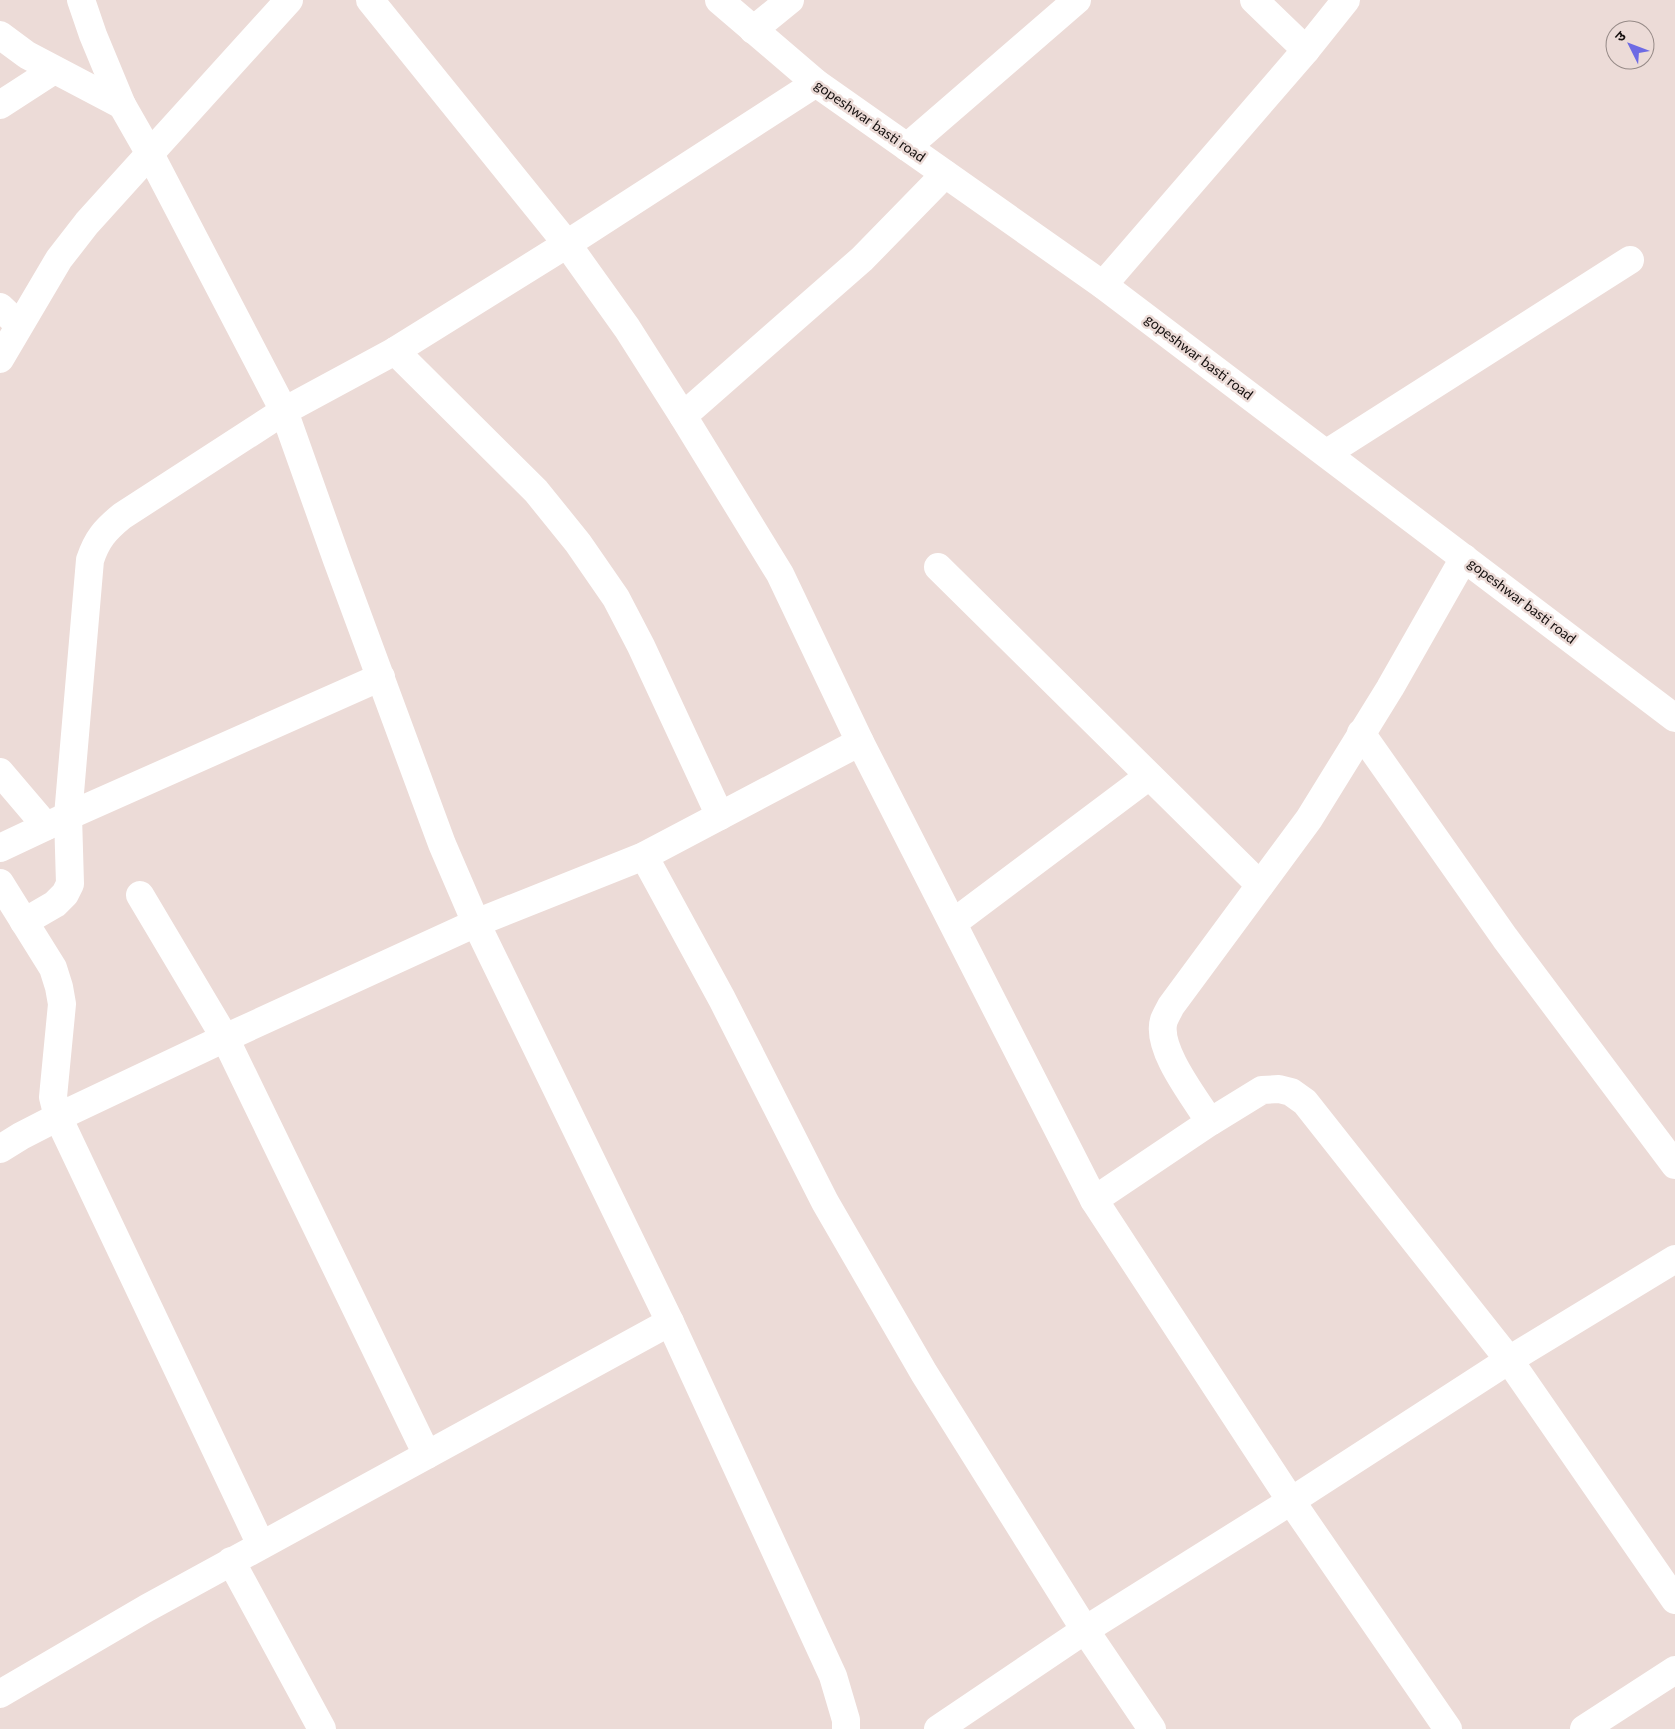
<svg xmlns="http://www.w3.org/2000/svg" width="1675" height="1729" viewBox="0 0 1675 1729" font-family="Lato,'Noto Sans Devanagari',sans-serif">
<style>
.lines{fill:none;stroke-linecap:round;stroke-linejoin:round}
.minor{stroke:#fff;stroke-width:28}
.labels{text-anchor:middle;stroke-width:5;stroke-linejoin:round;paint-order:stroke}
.street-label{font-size:14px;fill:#15100f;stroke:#ecdbd7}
</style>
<rect width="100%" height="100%" fill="#ecdbd7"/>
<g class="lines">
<g class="minor">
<polyline points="81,0 93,35 122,105 150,154 284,411 337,560 442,844 476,923 670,1322 833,1676 846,1720 846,1729"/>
<polyline points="370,0 567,244 627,328 683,416 780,574 860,742 1094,1200 1291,1501 1448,1729"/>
<polyline points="719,0 816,83 1103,285 1675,718"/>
<polyline points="1254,0 1306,50"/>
<polyline points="753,30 790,0"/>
<polyline points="0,35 27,55 122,105"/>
<polyline points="0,105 54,70"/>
<polyline points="907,147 1077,0"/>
<polyline points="1103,285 1306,50 1346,0"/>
<polyline points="0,307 19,325"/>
<polyline points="395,351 536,491 578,543 616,598 641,646 720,816"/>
<polyline points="0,359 59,259 87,223 289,0"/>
<polyline points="683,416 862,259 945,174"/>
<polyline points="1327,453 1630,260"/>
<polyline points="938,567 1260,885"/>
<polyline points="1361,733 1505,938 1675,1165"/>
<polyline points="0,772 46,826"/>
<polyline points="0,848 68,816 381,677"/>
<polyline points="644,856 722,999 825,1202 924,1373 1085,1630 1152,1729"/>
<polyline points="0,883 53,968 59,987 62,1004 53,1097 58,1117 261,1545"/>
<polyline points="140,895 225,1038 427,1455"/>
<path d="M24,922l31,-18 10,-10 5,-10 -2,-68 22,-256c7,-21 15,-30 32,-44l162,-105 111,-60 172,-107 249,-161"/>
<polyline points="953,923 1149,776"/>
<path d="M1210,1122c-15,-24 -55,-74 -46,-102 2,-5 5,-10 7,-14l138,-187 81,-131 74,-130"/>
<polyline points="0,1149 21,1136 58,1117 225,1038 476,923 644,856 860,742"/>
<polyline points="1094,1200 1210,1122 1262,1090 1279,1089 1291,1092 1305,1102 1509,1360 1675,1600"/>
<polyline points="231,1561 322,1729"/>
<polyline points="0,1694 147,1608 670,1322"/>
<polyline points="938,1729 1085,1630 1291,1501 1509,1360 1675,1259"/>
<polyline points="1584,1729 1675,1670"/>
</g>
</g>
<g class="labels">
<g class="street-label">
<text transform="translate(870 121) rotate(35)" y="5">gopeshwar basti road</text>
<text transform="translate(1199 357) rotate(37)" y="5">gopeshwar basti road</text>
<text transform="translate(1522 601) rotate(37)" y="5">gopeshwar basti road</text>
</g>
</g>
<g transform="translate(1630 45) rotate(312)"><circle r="24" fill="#ecdbd7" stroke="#968a87"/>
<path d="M0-4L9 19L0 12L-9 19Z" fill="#6d6ae4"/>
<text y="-8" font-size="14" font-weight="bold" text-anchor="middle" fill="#15100f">उ</text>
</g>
</svg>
